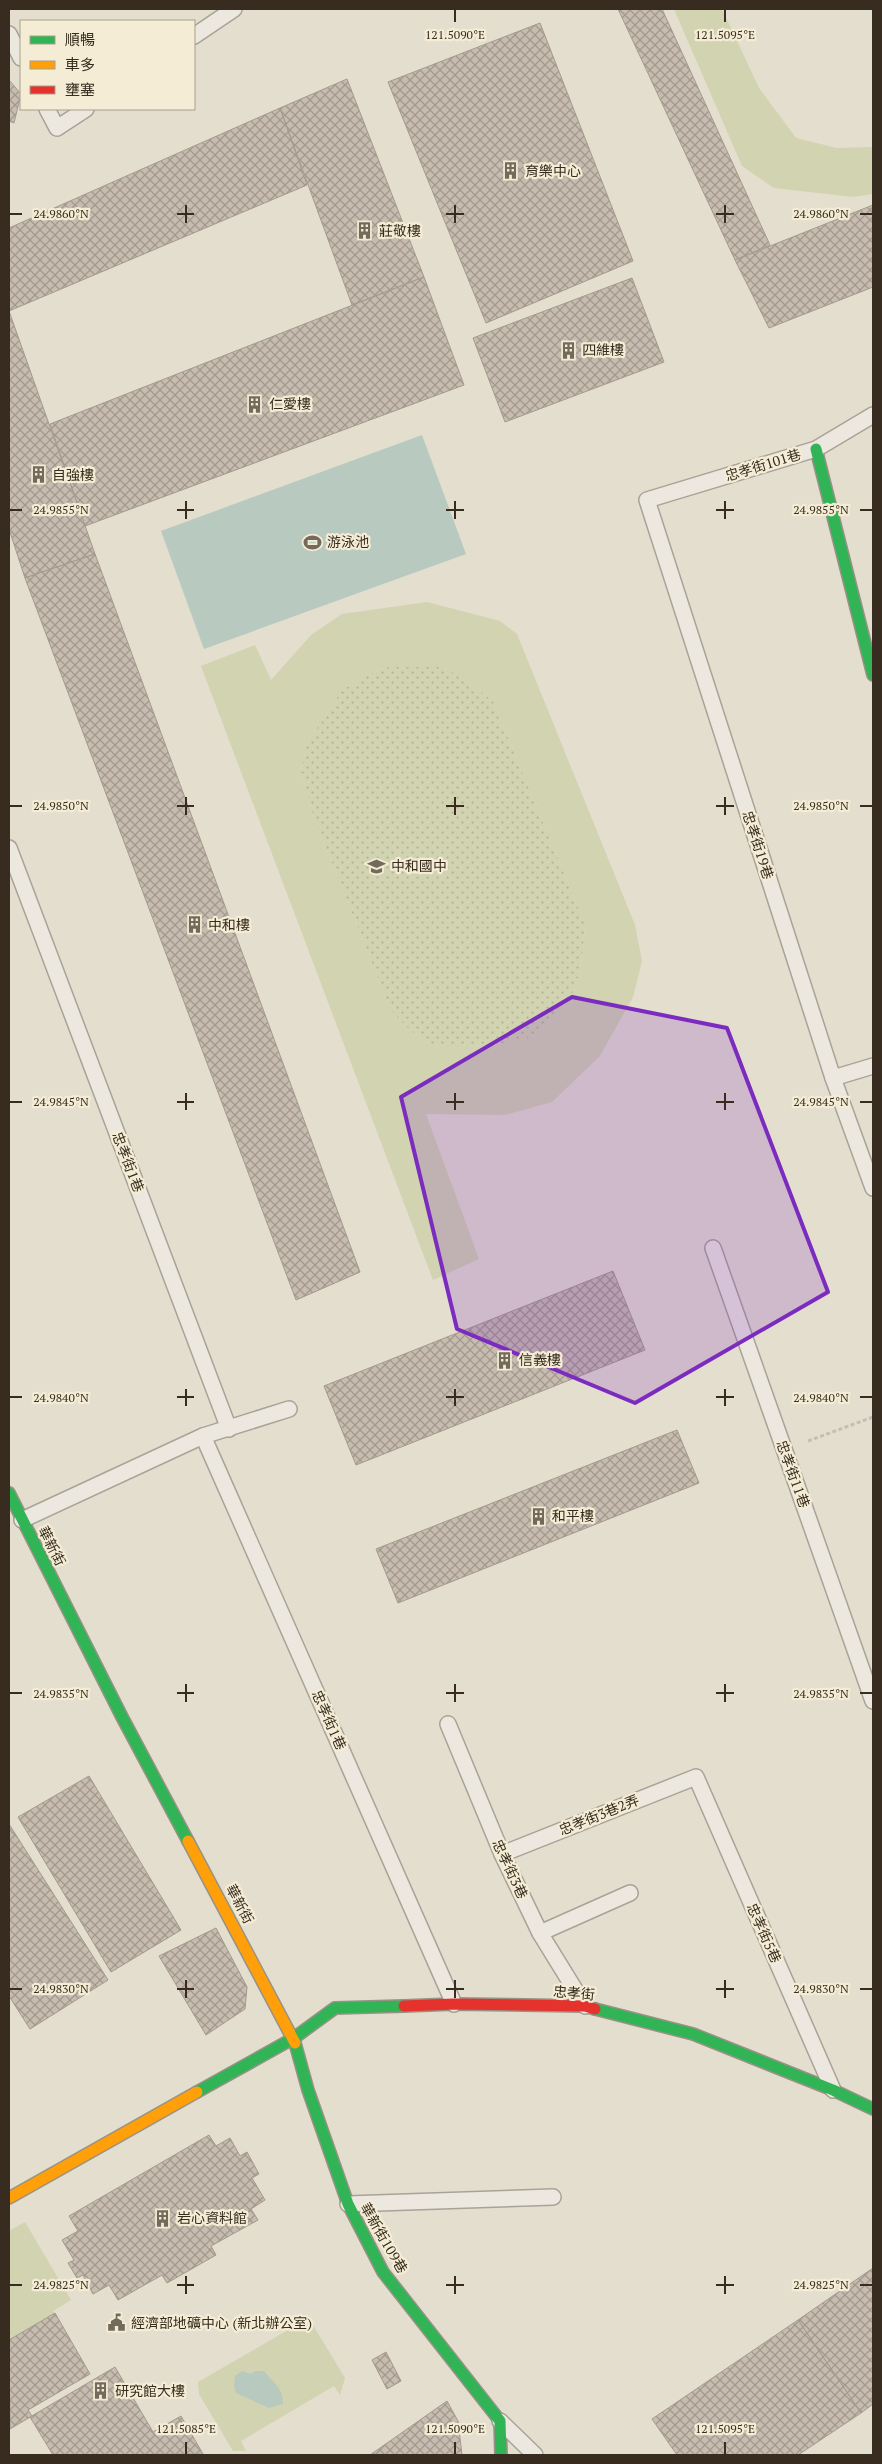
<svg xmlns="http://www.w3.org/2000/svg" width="882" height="2464" viewBox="0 0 882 2464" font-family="'PT Serif','Noto Sans TC',serif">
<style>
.grass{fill:url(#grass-dots)}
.garden{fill:#d1d3b1;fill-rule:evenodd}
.water{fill:#b8c9bf}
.building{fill:url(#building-cross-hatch);stroke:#a39a8d}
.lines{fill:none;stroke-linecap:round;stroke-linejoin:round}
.lane-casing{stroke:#a8a397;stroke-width:18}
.fast-casing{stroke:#989286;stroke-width:14}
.slow-casing{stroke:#989286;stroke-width:14}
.jam-casing{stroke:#989286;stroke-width:14}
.path{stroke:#c4bfb6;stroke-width:3;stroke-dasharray:4 2.5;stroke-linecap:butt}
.lane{stroke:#ece8df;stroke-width:15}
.fast{stroke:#30b455;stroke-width:11}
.slow{stroke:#ff9f0a;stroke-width:11}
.jam{stroke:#e5322d;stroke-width:11}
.marked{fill:#7b2cbf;fill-opacity:0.2;stroke:#7b2cbf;stroke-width:4;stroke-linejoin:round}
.ticks{fill:none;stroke:#372c1f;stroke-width:2}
.labels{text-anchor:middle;stroke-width:4.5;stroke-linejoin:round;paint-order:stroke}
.poi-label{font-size:14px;fill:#372c1f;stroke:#f4ecd4;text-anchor:start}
.street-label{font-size:14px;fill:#372c1f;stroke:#f4ecd4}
.ticks-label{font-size:12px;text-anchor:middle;fill:#372c1f;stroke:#f4ecd4;stroke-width:4.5;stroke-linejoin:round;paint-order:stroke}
</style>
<defs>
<pattern id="grass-dots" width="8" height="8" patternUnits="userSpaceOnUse" patternTransform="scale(1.25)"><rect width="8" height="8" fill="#d1d3b1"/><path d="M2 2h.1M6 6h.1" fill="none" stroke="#b4b598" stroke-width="1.8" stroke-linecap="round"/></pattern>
<pattern id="building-cross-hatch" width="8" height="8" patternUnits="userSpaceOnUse" patternTransform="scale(1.25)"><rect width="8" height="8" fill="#c7bcaf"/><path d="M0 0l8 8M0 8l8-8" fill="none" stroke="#a2998e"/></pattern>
</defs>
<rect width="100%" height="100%" fill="#e3dece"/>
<path class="grass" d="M388,667h56l30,19 19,15 92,223c-2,31 -4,66 -26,90 -6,7 -18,18 -27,22 -17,8 -80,15 -98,9 -18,-5 -32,-23 -44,-36l-78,-197 -11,-40 6,-29 35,-53 23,-14z"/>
<g class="garden">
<polygon points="674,9 722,9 759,88 796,138 837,148 873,147 873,194 853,197 774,188 742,166"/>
<path d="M427,602l73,19 17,13 118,291 7,36 -9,36 -33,59 -48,46 -47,13 -79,-1 53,145 -46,21 -232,-614 54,-21 16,35 40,-45 31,-21zM388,667h56l30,19 19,15 92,223c-2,31 -4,66 -26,90 -6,7 -18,18 -27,22 -17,8 -80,15 -98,9 -18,-5 -32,-23 -44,-36l-78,-197 -11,-40 6,-29 35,-53 23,-14z"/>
<polygon points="25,2222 71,2300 53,2311 55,2313 9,2340 9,2231"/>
<polygon points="302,2322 313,2325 345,2378 340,2395 334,2386 241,2441 246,2451 233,2451 199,2394 198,2382"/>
</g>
<g class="water">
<polygon points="422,435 466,554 204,649 161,531"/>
<path d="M242,2371l9,3 4,-3h9c9,12 19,16 19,33l-14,4 -33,-15 -2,-6 1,-11z"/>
</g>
<g class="building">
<polygon points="618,9 662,9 770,245 735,260"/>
<polygon points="540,23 633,261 486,323 388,82"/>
<polygon points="347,79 424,277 352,305 280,108"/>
<polygon points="9,80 21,94 14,123 9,121"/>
<polygon points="280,108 307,185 9,311 9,228"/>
<polygon points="873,205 873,287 769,328 735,260"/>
<polygon points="424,277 464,385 85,526 50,424"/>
<polygon points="632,278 664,362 505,422 473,338"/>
<polygon points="9,311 95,554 25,578 9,529"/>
<polygon points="95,554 360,1272 296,1300 25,578"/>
<polygon points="613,1271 645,1350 356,1465 324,1386"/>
<polygon points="677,1430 699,1483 398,1603 376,1549"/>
<polygon points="89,1776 181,1930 111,1972 18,1817"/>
<polygon points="9,1824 108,1980 30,2029 9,1996"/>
<polygon points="216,1928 247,1987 245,2009 206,2035 159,1956"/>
<polygon points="209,2135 216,2146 230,2138 240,2156 247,2152 259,2174 252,2178 265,2200 251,2209 258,2220 211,2246 216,2255 167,2283 162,2275 118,2300 109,2285 93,2294 83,2275 77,2278 68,2263 74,2260 62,2240 78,2231 69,2216"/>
<polygon points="873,2268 873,2404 861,2413 798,2320"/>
<polygon points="55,2313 90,2374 28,2410 32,2416 10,2429 9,2340"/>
<polygon points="798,2320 861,2413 798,2455 677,2455 652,2419"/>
<polygon points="386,2352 401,2381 387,2389 372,2360"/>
<polygon points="115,2367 153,2432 181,2416 203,2454 53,2455 30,2417"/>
<polygon points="447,2401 458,2421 462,2455 370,2455"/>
</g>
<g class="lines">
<defs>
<g id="lane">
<polyline points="9,34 21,58"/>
<polyline points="194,36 234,9"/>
<polyline points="47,109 57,128 86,109"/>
<polyline points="873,415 816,449 647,500 833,1078 873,1188"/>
<polyline points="9,848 229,1429"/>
<polyline points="833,1078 873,1066"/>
<polyline points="713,1248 873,1701"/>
<polyline points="203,1436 454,2004"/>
<polyline points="22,1520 203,1436 289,1409"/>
<polyline points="448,1724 502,1854 540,1933 585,2006"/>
<polyline points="502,1854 696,1777 833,2090"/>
<polyline points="540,1933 630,1893"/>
<polyline points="348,2204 553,2197"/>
<polyline points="500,2421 535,2455"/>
</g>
<g id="fast">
<polyline points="816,449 873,675"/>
<polyline points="9,1493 122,1717 188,1841"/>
<polyline points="595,2009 693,2034 833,2090 873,2109"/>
<polyline points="295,2043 308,2090 348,2204 383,2272 500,2421 501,2455"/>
<polyline points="197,2092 294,2038 335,2008 404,2006"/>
</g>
<g id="slow">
<polyline points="188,1841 295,2043"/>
<polyline points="9,2198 197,2092"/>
</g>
<polyline id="jam" points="404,2006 454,2004 585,2006 595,2009"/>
</defs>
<use href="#lane" class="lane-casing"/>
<use href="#fast" class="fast-casing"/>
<use href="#slow" class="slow-casing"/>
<use href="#jam" class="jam-casing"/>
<polyline class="path" points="808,1441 873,1417"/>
<use href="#lane" class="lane"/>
<use href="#fast" class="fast"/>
<use href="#slow" class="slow"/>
<use href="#jam" class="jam"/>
</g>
<path class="marked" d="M572,997l155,31 101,264 -193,111 -178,-74 -56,-232z"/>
<path class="ticks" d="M455,10v12M725,10v12M186,205v18M455,205v18M725,205v18M10,214h12M177,214h17M446,214h18M716,214h18M860,214h12M186,501v18M455,501v18M725,501v18M10,510h12M177,510h17M446,510h18M716,510h18M860,510h12M186,797v18M455,797v18M725,797v18M10,806h12M177,806h17M446,806h18M716,806h18M860,806h12M186,1093v17M455,1093v17M725,1093v17M10,1102h12M177,1102h17M446,1102h18M716,1102h18M860,1102h12M186,1389v17M455,1389v17M725,1389v17M10,1397h12M177,1397h17M446,1397h18M716,1397h18M860,1397h12M186,1684v18M455,1684v18M725,1684v18M10,1693h12M177,1693h17M446,1693h18M716,1693h18M860,1693h12M186,1980v18M455,1980v18M725,1980v18M10,1989h12M177,1989h17M446,1989h18M716,1989h18M860,1989h12M186,2276v18M455,2276v18M725,2276v18M10,2285h12M177,2285h17M446,2285h18M716,2285h18M860,2285h12M186,2442v12M455,2442v12M725,2442v12"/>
<defs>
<symbol id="building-bare" viewBox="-9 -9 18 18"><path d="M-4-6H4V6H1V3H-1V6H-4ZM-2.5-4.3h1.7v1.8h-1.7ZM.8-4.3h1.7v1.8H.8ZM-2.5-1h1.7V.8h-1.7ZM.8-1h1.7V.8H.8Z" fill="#736a5c" stroke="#f4ecd4" stroke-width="2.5" paint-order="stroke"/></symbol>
<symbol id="stadium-bare" viewBox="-9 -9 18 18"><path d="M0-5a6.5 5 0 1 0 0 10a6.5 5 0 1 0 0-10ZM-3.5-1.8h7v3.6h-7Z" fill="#736a5c" stroke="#f4ecd4" stroke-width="2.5" paint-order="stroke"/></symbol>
<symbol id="school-bare" viewBox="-9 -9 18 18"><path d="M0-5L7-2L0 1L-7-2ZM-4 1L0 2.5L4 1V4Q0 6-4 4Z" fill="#736a5c" stroke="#f4ecd4" stroke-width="2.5" paint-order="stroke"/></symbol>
<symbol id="civic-bare" viewBox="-9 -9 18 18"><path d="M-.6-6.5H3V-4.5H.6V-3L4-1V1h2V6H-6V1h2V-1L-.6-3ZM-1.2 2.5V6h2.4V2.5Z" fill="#736a5c" stroke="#f4ecd4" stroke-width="2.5" paint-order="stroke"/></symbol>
</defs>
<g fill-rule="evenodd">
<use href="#building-bare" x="498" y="158" width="25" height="25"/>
<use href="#building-bare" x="352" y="218" width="25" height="25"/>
<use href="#building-bare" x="556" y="338" width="25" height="25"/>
<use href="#building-bare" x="242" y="392" width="25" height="25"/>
<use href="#building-bare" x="26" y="462" width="25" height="25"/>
<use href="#stadium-bare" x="300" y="530" width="25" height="25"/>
<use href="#school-bare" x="364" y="854" width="25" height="25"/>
<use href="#building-bare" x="182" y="912" width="25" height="25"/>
<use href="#building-bare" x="492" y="1348" width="25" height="25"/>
<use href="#building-bare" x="526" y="1504" width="25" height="25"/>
<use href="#building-bare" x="150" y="2206" width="25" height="25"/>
<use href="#civic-bare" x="104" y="2310" width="25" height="25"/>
<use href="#building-bare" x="88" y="2378" width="25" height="25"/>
</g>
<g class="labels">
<g class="poi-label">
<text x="525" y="176">育樂中心</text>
<text x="379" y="236">莊敬樓</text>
<text x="582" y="355">四維樓</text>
<text x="269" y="409">仁愛樓</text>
<text x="52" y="480">自強樓</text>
<text x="327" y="547">游泳池</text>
<text x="391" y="871">中和國中</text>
<text x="208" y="930">中和樓</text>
<text x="519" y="1365">信義樓</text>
<text x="552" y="1521">和平樓</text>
<text x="177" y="2223">岩心資料館</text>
<text x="131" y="2328">經濟部地礦中心 (新北辦公室)</text>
<text x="115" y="2396">研究館大樓</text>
</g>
<g class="street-label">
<text transform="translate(763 465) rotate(-17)" y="5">忠孝街101巷</text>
<text transform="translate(758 845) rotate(72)" y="5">忠孝街19巷</text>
<text transform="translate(128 1162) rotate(69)" y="5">忠孝街1巷</text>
<text transform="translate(793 1474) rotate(70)" y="5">忠孝街11巷</text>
<text transform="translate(52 1546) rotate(63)" y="5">華新街</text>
<text transform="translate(329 1720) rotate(66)" y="5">忠孝街1巷</text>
<text transform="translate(599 1815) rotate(-22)" y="5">忠孝街3巷2弄</text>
<text transform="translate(510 1869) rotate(65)" y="5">忠孝街3巷</text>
<text transform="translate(240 1904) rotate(62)" y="5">華新街</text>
<text transform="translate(764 1933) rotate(66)" y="5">忠孝街5巷</text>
<text transform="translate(574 1993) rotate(5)" y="5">忠孝街</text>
<text transform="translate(384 2238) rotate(60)" y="5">華新街109巷</text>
</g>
</g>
<g class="ticks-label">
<text x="455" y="39">121.5090°E</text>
<text x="725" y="39">121.5095°E</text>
<text x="61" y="218">24.9860°N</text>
<text x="821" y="218">24.9860°N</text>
<text x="61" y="514">24.9855°N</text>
<text x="821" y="514">24.9855°N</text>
<text x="61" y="810">24.9850°N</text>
<text x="821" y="810">24.9850°N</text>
<text x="61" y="1106">24.9845°N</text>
<text x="821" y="1106">24.9845°N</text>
<text x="61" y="1402">24.9840°N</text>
<text x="821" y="1402">24.9840°N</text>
<text x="61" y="1698">24.9835°N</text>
<text x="821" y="1698">24.9835°N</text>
<text x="61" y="1993">24.9830°N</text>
<text x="821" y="1993">24.9830°N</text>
<text x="61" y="2289">24.9825°N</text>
<text x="821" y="2289">24.9825°N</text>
<text x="186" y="2433">121.5085°E</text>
<text x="455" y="2433">121.5090°E</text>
<text x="725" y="2433">121.5095°E</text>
</g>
<rect width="882" height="2464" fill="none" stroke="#372c1f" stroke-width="20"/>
<rect x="20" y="20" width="175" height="90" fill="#f4ecd4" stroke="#a89f8c"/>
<rect x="30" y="36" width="25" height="8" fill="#30b455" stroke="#a89f8c"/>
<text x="65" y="45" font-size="15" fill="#372c1f">順暢</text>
<rect x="30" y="61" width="25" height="8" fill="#ff9f0a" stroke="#a89f8c"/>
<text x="65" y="70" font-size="15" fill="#372c1f">車多</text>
<rect x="30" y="86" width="25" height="8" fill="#e5322d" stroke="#a89f8c"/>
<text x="65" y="95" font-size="15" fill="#372c1f">壅塞</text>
</svg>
